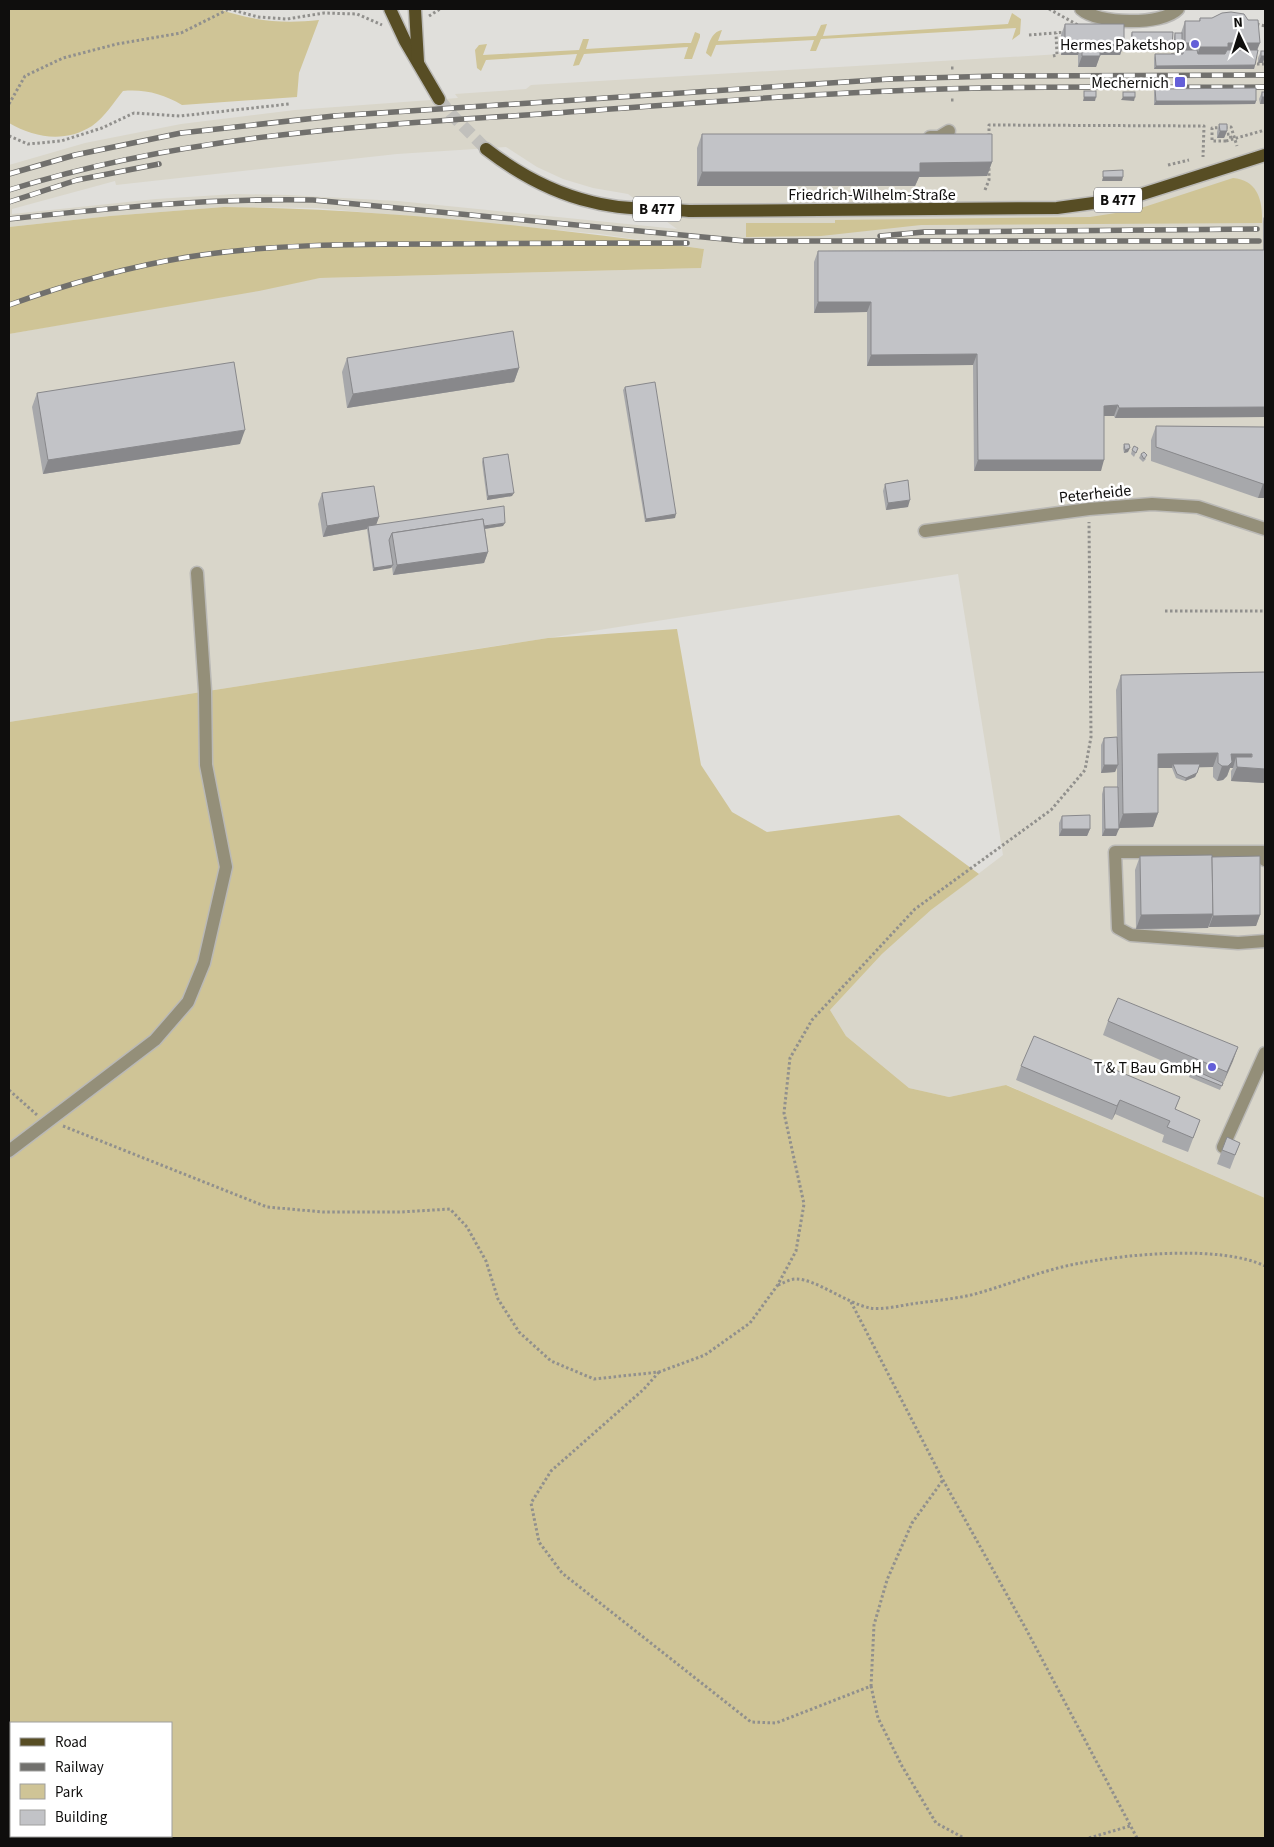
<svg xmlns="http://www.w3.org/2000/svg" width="1274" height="1847" viewBox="0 0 1274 1847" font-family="'Source Sans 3',sans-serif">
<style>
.built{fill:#d9d6ca;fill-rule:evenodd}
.green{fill:#cfc496;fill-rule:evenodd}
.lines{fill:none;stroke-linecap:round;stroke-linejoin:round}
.major-tunnel{stroke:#c1c0bc;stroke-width:12;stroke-dasharray:12 6;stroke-linecap:butt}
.minor-casing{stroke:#bab9b6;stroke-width:15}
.major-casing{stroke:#bab9b6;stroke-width:15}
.path{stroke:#91908d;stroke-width:3;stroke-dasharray:2.5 2.5;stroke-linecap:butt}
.minor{stroke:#948f79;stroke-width:12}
.major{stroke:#574d24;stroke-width:12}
.rail-casing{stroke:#71706d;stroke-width:5.5}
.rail{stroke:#fff;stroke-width:4;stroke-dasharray:11;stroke-linecap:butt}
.path-bridge{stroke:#91908d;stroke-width:3;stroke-dasharray:2.5 2.5;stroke-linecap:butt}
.wall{fill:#a7a8ab}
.shaded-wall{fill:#88888b}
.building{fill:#c2c3c7;stroke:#88888b}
.poi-dot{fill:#645fd8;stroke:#fff;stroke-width:2}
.labels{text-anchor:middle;stroke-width:5;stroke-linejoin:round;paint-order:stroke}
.shield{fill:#fff;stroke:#575656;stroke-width:1}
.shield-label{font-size:15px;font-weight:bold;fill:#0f0e0d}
.poi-label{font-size:16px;fill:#0f0e0d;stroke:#fff;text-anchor:end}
.street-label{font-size:16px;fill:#0f0e0d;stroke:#fff}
</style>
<rect width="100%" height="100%" fill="#e0dfdb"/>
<path class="built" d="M1121,35v16l60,-1 84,6v1142l-258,-113 -58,12 -40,-9 -63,-52 -16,-26 52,-56 49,-44 72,-55 -45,-281 -949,148v-388l311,-56 381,-10 3,-19 -104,-15 -283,-26 -93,-1 -114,9 -101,11v-62l76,-22 96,-19 114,-14 163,-12 -3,-4 71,-5 5,-4 530,-31zM506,147l31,20 26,12 30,9 35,6 49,35 -279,-28 -110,-6 -53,-1 -79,5 -144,15v-5l103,-28 1,4 281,-31z"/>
<g class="green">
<path d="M9,9h210c34,12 64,15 100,11l-20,53 -2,24 -115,8c-19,-11 -37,-16 -59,-14 -9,11 -18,26 -31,35 -27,17 -57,12 -83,-3z"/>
<path d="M1012,13l9,6 -1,15 -8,6 4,-12 -195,11 -5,12h-6l4,-11 -98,5 -5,12 -5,-4c3,-9 5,-21 16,-23l-4,11 98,-5 5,-11 6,-1 -4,12 185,-12z"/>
<polygon points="695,32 700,34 700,37 692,59 684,59 688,47 584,54 579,65 573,66 577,54 486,60 481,71 477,68 475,50 479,45 487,44 483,55 579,50 583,39 589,39 586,49 684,43 691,43"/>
<path d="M1233,178c25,2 30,23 29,45l-341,2 -100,11 -75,1v-14h89v-3l255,-3 45,-7z"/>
<path d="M224,207c161,2 321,20 480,42l-3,19 -381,10 -61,13 -250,43v-107l101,-11z"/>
<path d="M677,629l24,136 31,47 35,20 132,-17 80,59 -48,36 -49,44 -52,56 16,26 63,52 40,9 57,-12 259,113v640h-1256v-1116l539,-84zM11,1723h160v113h-160z"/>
</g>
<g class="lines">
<polyline class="major-tunnel" points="439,99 452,115 486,149"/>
<defs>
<g id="minor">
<path d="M1081,9c16,15 81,17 97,0"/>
<polyline points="930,137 939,137 949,131"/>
<polyline points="925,531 1089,509 1152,504 1198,507 1265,529"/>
<polyline points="1265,860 1263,852 1115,852 1118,928 1131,935 1238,943 1265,941"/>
<polyline points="1223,1147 1265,1053"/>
<polyline points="9,1151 155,1040 188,1002 204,963 226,867 206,765 205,691 197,573"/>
</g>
<g id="major">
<polyline points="390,9 405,41 439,99"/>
<polyline points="415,9 418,62"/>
<path d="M486,149c31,24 68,44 106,53 31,8 65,7 97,9l368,-3 73,-10 135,-43"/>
</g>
</defs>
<use href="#minor" class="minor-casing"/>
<use href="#major" class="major-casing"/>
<g class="path">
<polyline points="229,9 258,17 287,19 324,13 357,14 382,25"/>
<polyline points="1049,9 1078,25"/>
<polyline points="429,16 440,9"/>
<polyline points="1257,24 1265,26"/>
<polyline points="1029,35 1066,32"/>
<polyline points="1172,43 1173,57"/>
<polyline points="1124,51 1124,42"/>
<polyline points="1053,56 1057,55 1056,33"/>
<polyline points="1252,64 1265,64"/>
<polyline points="951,68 954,68"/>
<polyline points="951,100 955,100"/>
<polyline points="9,104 25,76 63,58 117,44 181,33 229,9"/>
<polyline points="1222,135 1230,134 1231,139"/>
<polyline points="9,136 28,144 61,141 102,128 134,113 180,116 289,104"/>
<polyline points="989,136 989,125 1204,126 1203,157"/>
<polyline points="1226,141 1212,141 1212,128 1231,127 1237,146"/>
<polyline points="1168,165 1189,160"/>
<polyline points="985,190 989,180 989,165"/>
<polyline points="1165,611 1265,611"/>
<polyline points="9,1090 37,1115"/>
<polyline points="63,1126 267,1207 323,1212 401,1212 450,1209 467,1227 486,1261 498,1299 519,1332 551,1361 594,1379 659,1372 705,1355 750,1323 777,1286 796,1251 804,1204 784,1113 790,1058 812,1020 915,909 1051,810 1085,770 1091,737 1089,522"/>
<path d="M778,1285c6,-2 11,-6 18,-6 20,0 50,24 74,29 12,2 29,-2 41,-4 21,-3 44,-5 64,-10 36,-10 70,-25 106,-31 48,-9 140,-18 184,3"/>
<polyline points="851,1302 943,1480 1026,1629 1137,1838"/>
<polyline points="659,1372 644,1389 551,1471 531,1503 539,1542 562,1573 751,1722 776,1723 871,1686 874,1625 887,1580 912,1523 943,1480"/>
<polyline points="871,1686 878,1718 902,1766 936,1823 964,1838"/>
<polyline points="1089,1838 1130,1826"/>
</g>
<use href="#minor" class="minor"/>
<use href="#major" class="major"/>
<defs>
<g id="rail">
<polyline points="9,174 75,155 181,133 334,116 890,79 996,76 1265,75"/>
<path d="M9,190c175,-55 351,-64 533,-76 116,-8 232,-18 348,-23 125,-6 250,-3 375,-4"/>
<polyline points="9,202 77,180 159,164"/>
<path d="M9,219c101,-11 202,-21 304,-19l432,41h514"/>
<polyline points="880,236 924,232 1257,229"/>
<path d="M9,305c58,-21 118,-38 179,-48 81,-13 166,-13 249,-13 83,-1 167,-1 250,-1"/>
</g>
</defs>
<use href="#rail" class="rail-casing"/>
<use href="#rail" class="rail"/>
<polyline class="path-bridge" points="1226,141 1265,130"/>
</g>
<g class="wall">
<polygon points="1200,18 1258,50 1254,69 1154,69 1154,58 1155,54 1181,54 1181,50 1174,50 1174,37 1175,33 1181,33 1185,21 1199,21"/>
<polygon points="1065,24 1124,44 1120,55 1100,55 1096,67 1078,67 1078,55 1061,55 1061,35"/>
<polygon points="1132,32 1171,51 1131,51 1131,35"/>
<polygon points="1261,51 1263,63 1258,63 1258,58"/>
<polygon points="1155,89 1256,101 1255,104 1154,105 1154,92"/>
<polygon points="1262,92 1265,92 1265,104 1260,104 1259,99"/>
<polygon points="1219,124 1227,131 1224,138 1217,138 1217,132"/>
<polygon points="702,134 992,162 987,176 919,177 915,186 697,186 697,148"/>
<polygon points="1264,218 1265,218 1265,417 1115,418 1114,416 1104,416 1101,471 974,471 973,365 867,366 867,312 814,313 814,262 818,251 1263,250 1263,222"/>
<polygon points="347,358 519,368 514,382 347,408 342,372"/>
<polygon points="625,387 675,518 645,522 623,390"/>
<polygon points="37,393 240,444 43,474 32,407"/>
<polygon points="1156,426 1265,427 1265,498 1258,498 1151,461 1151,440"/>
<polygon points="1124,444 1128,452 1124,453 1123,448"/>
<polygon points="1138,448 1134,457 1131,454 1132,450"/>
<polygon points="1141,454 1146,459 1143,462 1139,458"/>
<polygon points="483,458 512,496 487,500 482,462"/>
<polygon points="885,484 908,507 886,510 883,491"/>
<polygon points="322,493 379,517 376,524 503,526 485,529 488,552 484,563 393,575 392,567 391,568 373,571 367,529 323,537 318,504"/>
<polygon points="1265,672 1265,783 1231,781 1231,771 1233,768 1230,768 1227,776 1223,780 1217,781 1213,777 1213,767 1199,767 1195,777 1185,781 1176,778 1172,768 1158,768 1158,813 1153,827 1118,828 1116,836 1102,836 1102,794 1104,787 1117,787 1117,767 1115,772 1101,773 1101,745 1104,738 1117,737 1116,690 1121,675"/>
<polygon points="1062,816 1090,829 1087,836 1059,836 1059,823"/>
<polygon points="1140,856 1212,857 1260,915 1256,926 1209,927 1209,925 1208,928 1136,929 1135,870"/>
<polygon points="1108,1021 1238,1047 1220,1090 1189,1077 1190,1073 1103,1035"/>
<polygon points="1021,1066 1180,1097 1175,1110 1200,1120 1188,1152 1162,1142 1164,1135 1115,1114 1112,1120 1016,1080"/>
<polygon points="1240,1143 1230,1169 1217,1164 1222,1150"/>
</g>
<g class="shaded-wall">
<polygon points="1185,43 1200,43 1196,53 1183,50"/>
<polygon points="1228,43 1260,43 1256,53 1224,57 1196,58 1200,47"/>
<polygon points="1082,44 1078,55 1061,55 1065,45"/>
<polygon points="1124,44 1120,55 1096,55 1100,45"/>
<polygon points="1132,47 1172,47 1171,51 1131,51"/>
<polygon points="1175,47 1182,47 1181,50 1174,50"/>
<polygon points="1082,56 1100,56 1096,67 1078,67"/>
<polygon points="1261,56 1265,56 1263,63 1258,63"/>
<polygon points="1255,65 1254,69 1154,69 1156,66"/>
<polygon points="1084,97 1096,97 1095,101 1083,101"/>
<polygon points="1123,97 1135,97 1134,101 1121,100"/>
<polygon points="1262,97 1265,97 1265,104 1260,104"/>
<polygon points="1156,101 1256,101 1255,104 1154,105"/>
<polygon points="1220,131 1227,131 1224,138 1217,138"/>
<polygon points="992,162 987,176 919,177 915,186 697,186 702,172 920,163"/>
<polygon points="1103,177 1123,177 1122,181 1102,181"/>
<polygon points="818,302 871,302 867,312 814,313"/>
<polygon points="977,354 973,365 867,366 871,355"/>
<polygon points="519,368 514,382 347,408 353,394"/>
<polygon points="1118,405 1114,416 1100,416 1104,406"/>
<polygon points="1265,407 1265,417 1115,418 1119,408"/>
<polygon points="245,430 240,444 43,474 48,460"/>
<polygon points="1130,448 1128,452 1124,453 1125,450"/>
<polygon points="978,460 1104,460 1101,471 974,471"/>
<polygon points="1263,484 1265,484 1265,498 1258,498"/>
<polygon points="514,493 512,496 487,500 488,496"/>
<polygon points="910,500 908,507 886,510 888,503"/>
<polygon points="676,514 675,518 645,522 646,519"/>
<polygon points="379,517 375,528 368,526 367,529 323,537 327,526"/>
<polygon points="505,523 503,526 393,543 393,540"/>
<polygon points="488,552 484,563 393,575 397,565"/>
<polygon points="393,565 391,568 373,571 374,568"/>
<polygon points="1218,753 1213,767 1174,768 1173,764 1172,768 1152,768 1158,754"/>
<polygon points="1231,754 1252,754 1247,768 1265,769 1265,783 1231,781 1237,767 1236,757 1233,768 1230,768 1227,776 1223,780 1217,781 1222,766"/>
<polygon points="1104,765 1118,765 1115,772 1101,773"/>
<polygon points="1197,773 1195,777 1185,781 1186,778"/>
<polygon points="1158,813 1153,827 1118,828 1123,814"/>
<polygon points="1062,829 1090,829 1087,836 1059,836"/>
<polygon points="1105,829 1119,829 1116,836 1102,836"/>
<polygon points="1213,914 1208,928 1136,929 1141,915"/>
<polygon points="1260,915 1256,926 1209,927 1213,916"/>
<polygon points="1238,1047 1233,1061 1222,1086 1227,1072"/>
<polygon points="1120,1100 1115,1114 1112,1120 1117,1106"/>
</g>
<g class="building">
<polygon points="1231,12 1244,14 1248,20 1258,20 1260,43 1228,43 1228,47 1200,47 1200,43 1185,43 1185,21 1200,21 1200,18 1212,18 1222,13"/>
<polygon points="1065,24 1124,24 1124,44 1100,45 1100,56 1082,56 1082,44 1065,45"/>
<polygon points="1132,32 1173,32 1172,47 1132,47"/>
<rect x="1175" y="33" width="7" height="14"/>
<polygon points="1183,50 1197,50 1198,54 1225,54 1227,50 1258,50 1255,65 1156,66 1155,54 1183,54"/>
<rect x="1261" y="51" width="4" height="5"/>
<polygon points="1256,88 1256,101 1156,101 1155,89"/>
<rect x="1084" y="91" width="12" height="6"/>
<rect x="1123" y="92" width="12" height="5"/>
<rect x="1262" y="92" width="3" height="5"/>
<polygon points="1219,124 1227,124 1227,131 1220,131"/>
<polygon points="702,134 992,134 992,162 920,163 920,172 702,172"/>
<polygon points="1123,170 1123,177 1103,177 1103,171"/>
<rect x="1264" y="218" width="1" height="32"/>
<polygon points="1265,250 1265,407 1119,408 1118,405 1104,406 1104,460 978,460 977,354 871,355 871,302 818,302 818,251"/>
<polygon points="513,331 519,368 353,394 347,358"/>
<polygon points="234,362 245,430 48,460 37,393"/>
<polygon points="655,382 676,514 646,519 625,387"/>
<polygon points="1156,426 1265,427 1265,484 1263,484 1156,447"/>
<polygon points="1124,444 1129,444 1130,448 1125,450"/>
<polygon points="1134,446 1138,448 1136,453 1132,450"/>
<polygon points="1144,452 1147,455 1144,459 1141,454"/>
<polygon points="508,454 514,493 488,496 483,458"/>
<polygon points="908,480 910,500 888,503 885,484"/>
<polygon points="374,486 379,517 327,526 322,493"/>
<polygon points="504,506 505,523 484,526 483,519 392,533 389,540 393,565 374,568 368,526"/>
<polygon points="483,519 488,552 397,565 392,533"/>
<polygon points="1265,672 1265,769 1237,767 1236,757 1252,757 1252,754 1231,754 1232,762 1228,766 1222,766 1218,763 1218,753 1158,754 1158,813 1123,814 1121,675"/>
<polygon points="1117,737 1118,765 1104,765 1104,738"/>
<polygon points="1173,764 1200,764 1197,773 1186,778 1177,774"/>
<polygon points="1104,787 1118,787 1119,829 1105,829"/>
<polygon points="1090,815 1090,829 1062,829 1062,816"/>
<polygon points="1212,855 1213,914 1141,915 1140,856"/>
<polygon points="1260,856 1260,915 1213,916 1212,857"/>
<polygon points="1118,998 1238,1047 1227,1072 1108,1021"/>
<polygon points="1034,1036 1180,1097 1175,1109 1200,1120 1193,1138 1167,1127 1170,1121 1120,1100 1117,1106 1021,1066"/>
<polygon points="1192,1069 1223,1083 1222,1086 1190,1073"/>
<polygon points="1227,1137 1240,1143 1235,1155 1222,1150"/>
</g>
<g class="poi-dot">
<circle cx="1195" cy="44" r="5"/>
<rect x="1174" y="76" width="12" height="12" rx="2.5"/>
<circle cx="1212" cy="1067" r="5"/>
</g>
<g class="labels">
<g class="shield">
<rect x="1094" y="187.5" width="48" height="25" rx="4"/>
<rect x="633" y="196.5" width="48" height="25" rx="4"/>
</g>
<g class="shield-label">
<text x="1118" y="205">B 477</text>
<text x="657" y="214">B 477</text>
</g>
<g class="poi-label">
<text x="1185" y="50">Hermes Paketshop</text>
<text x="1169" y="88">Mechernich</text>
<text x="1202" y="1073">T &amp; T Bau GmbH</text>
</g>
<g class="street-label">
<text x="872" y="200">Friedrich-Wilhelm-Straße</text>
<text transform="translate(1095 493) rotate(-6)" y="6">Peterheide</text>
</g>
</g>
<rect width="1274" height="1847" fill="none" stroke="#0f0e0d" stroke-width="20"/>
<rect x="10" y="1722" width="162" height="115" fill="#ffffff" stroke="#9f9f9e"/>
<rect x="20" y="1738" width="25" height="8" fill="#574d24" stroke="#9f9f9e"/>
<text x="55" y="1747" font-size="15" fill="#0f0e0d">Road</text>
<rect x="20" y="1763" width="25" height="8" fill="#71706d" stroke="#9f9f9e"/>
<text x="55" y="1772" font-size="15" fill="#0f0e0d">Railway</text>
<rect x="20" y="1784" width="25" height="15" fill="#cfc496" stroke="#9f9f9e"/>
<text x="55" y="1797" font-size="15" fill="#0f0e0d">Park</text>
<rect x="20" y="1810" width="25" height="15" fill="#c2c3c7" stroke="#9f9f9e"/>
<text x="55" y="1822" font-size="15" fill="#0f0e0d">Building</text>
<g transform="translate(1239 35) rotate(356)" stroke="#ffffff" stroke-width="4" paint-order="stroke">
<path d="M0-4L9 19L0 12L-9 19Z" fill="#0f0e0d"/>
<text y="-8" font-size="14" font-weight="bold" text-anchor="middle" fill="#0f0e0d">N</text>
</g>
</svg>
